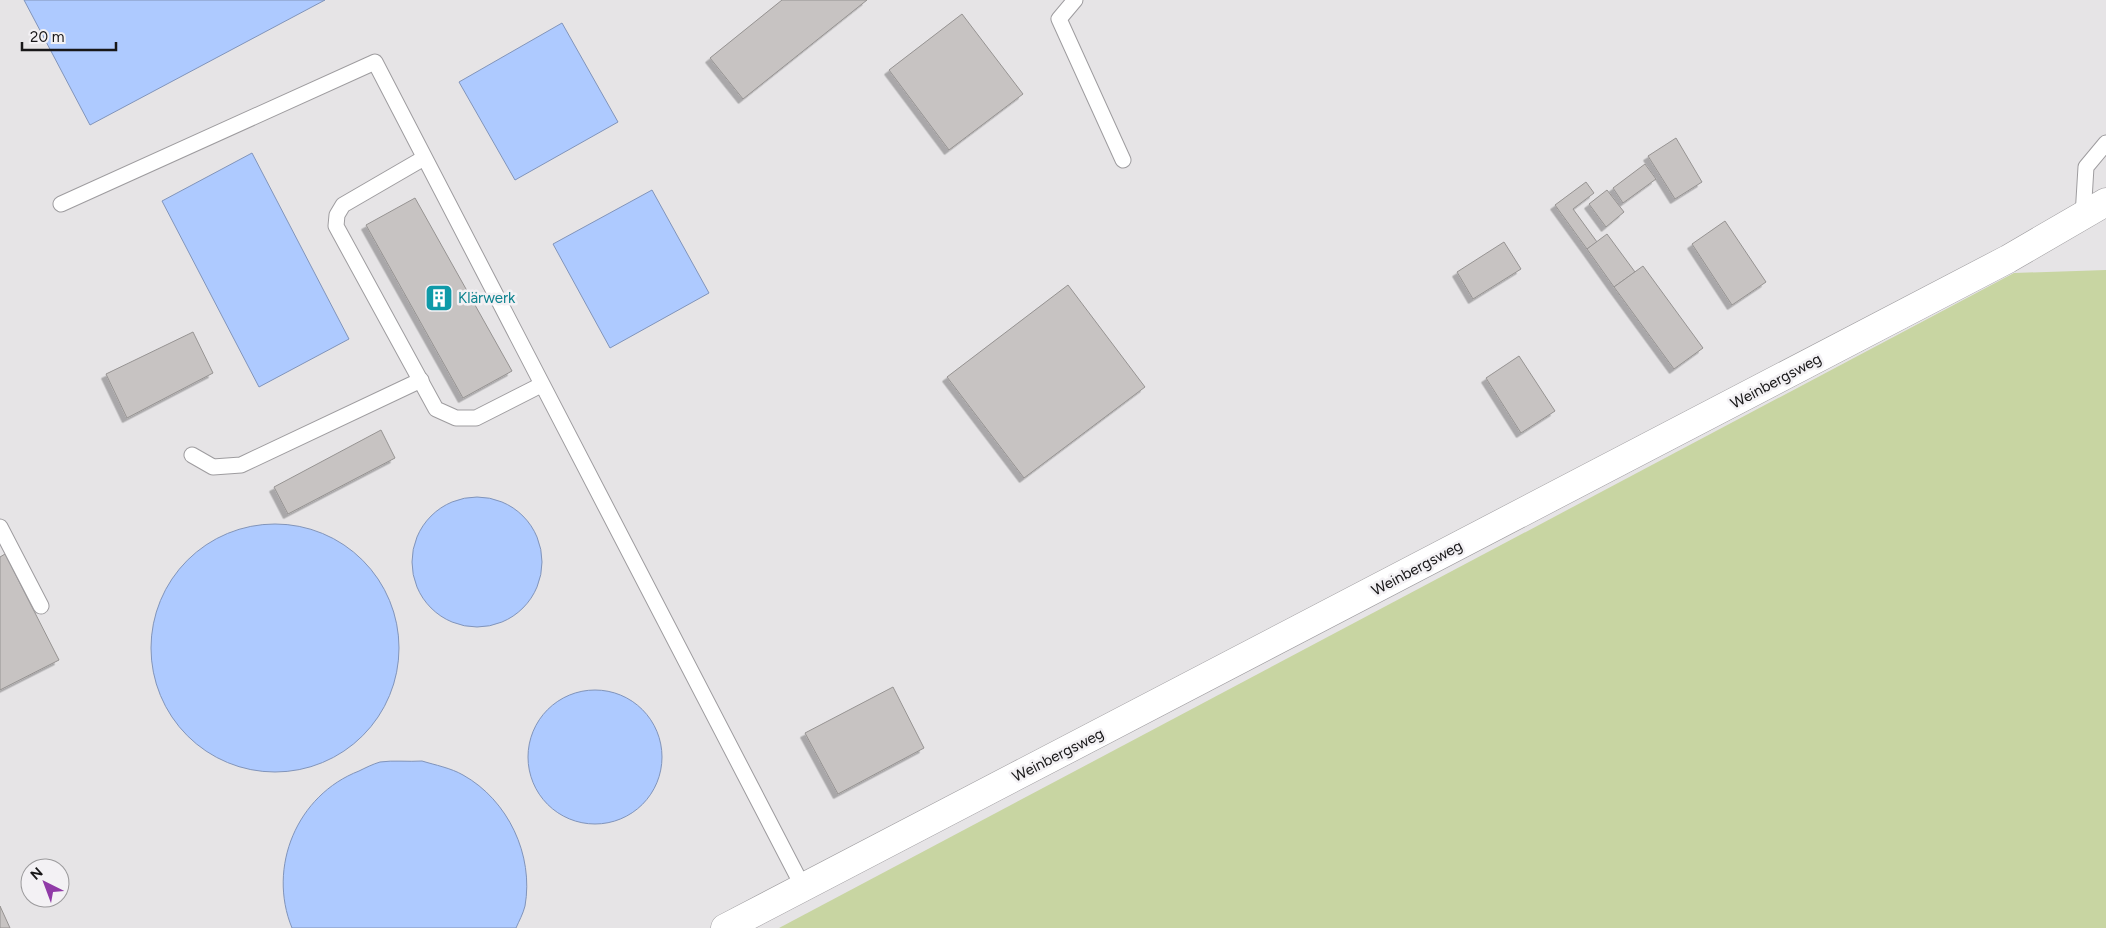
<svg xmlns="http://www.w3.org/2000/svg" width="2106" height="928" viewBox="0 0 2106 928" font-family="Figtree,sans-serif">
<style>
.green{fill:#c8d5a2}
.water{fill:#aecaff;stroke:#8194ba}
.building{fill:#c7c3c2;stroke:#969392;filter:url(#shadow)}
.lines{fill:none;stroke-linecap:round;stroke-linejoin:round}
.lane-casing{stroke:#9e9c9f;stroke-width:17}
.street-casing{stroke:#9e9c9f;stroke-width:29}
.lane{stroke:#fff;stroke-width:15}
.street{stroke:#fff;stroke-width:28}
.labels{text-anchor:middle;stroke-width:5;stroke-linejoin:round;paint-order:stroke}
.culture-label{font-size:15px;fill:#0d838f;stroke:#f3f1f4;text-anchor:start}
.street-label{font-size:15px;fill:#181718;stroke:#f3f1f4}
</style>
<defs>
<filter id="shadow"><feDropShadow dx="-4.5" dy="4.5" stdDeviation="0" flood-color="#0004"/></filter>
</defs>
<rect width="100%" height="100%" fill="#e6e4e6"/>
<polygon class="green" points="2106,270 2106,928 779,928 2014,273"/>
<g class="water">
<polygon points="24,0 325,0 90,125"/>
<polygon points="562,23 618,122 515,180 459,82"/>
<polygon points="252,153 349,339 259,387 162,201"/>
<polygon points="652,190 709,293 610,348 553,244"/>
<circle cx="477" cy="562" r="65"/>
<circle cx="275" cy="648" r="124"/>
<circle cx="595" cy="757" r="67"/>
<path d="M422,761c13,4 29,7 41,14 45,25 71,80 62,131 -2,8 -6,15 -9,22h-224c-25,-61 5,-133 67,-157 6,-3 14,-7 21,-9 13,-2 29,0 42,-1z"/>
</g>
<g class="building">
<polygon points="782,0 867,0 743,99 710,58"/>
<polygon points="962,14 1023,94 949,150 889,70"/>
<polygon points="1676,138 1702,182 1675,199 1648,156"/>
<polygon points="1645,164 1656,179 1623,203 1613,188"/>
<polygon points="1586,182 1594,193 1573,209 1597,242 1587,249 1555,205"/>
<polygon points="1607,190 1624,212 1606,227 1589,204"/>
<polygon points="415,198 512,371 463,398 366,225"/>
<polygon points="1725,221 1766,282 1732,305 1692,244"/>
<polygon points="1607,234 1635,272 1614,287 1587,249"/>
<polygon points="1504,242 1521,269 1473,299 1457,272"/>
<polygon points="1643,266 1703,348 1674,369 1614,287"/>
<polygon points="1068,285 1145,387 1024,478 947,377"/>
<polygon points="193,332 213,373 127,418 106,374"/>
<polygon points="1519,356 1555,411 1521,433 1486,378"/>
<polygon points="381,430 395,458 288,514 274,487"/>
<polygon points="5,554 59,660 0,690 0,557"/>
<polygon points="893,687 924,748 838,794 805,733"/>
<polygon points="0,906 10,928 0,928"/>
</g>
<g class="lines">
<defs>
<g id="lane">
<polyline points="1075,0 1059,19 1123,160"/>
<polyline points="424,158 343,205 337,215 336,226 436,409 456,418 476,418 541,385"/>
<polyline points="61,204 375,62 803,887"/>
<polyline points="2083,216 2086,167 2106,143"/>
<polyline points="192,455 213,467 241,465 421,380"/>
<polyline points="0,527 41,606"/>
</g>
<polyline id="street" points="725,928 2008,259 2106,202"/>
</defs>
<use href="#lane" class="lane-casing"/>
<use href="#street" class="street-casing"/>
<use href="#lane" class="lane"/>
<use href="#street" class="street"/>
</g>
<defs>
<symbol id="building-square" viewBox="-11 -11 22 22"><rect x="-9" y="-9" width="18" height="18" rx="4" fill="#0f9aa8" stroke="#f3f1f4"/><path d="M-4-6H4V6H1V3H-1V6H-4ZM-2.5-4.3h1.7v1.8h-1.7ZM.8-4.3h1.7v1.8H.8ZM-2.5-1h1.7V.8h-1.7ZM.8-1h1.7V.8H.8Z" fill="#fff"/></symbol>
</defs>
<g fill-rule="evenodd">
<use href="#building-square" x="423" y="282" width="32" height="32"/>
</g>
<g class="labels">
<g class="culture-label">
<text x="458" y="303">Klärwerk</text>
</g>
<g class="street-label">
<text transform="translate(1776 381) rotate(-28)" y="5">Weinbergsweg</text>
<text transform="translate(1417 568) rotate(-28)" y="5">Weinbergsweg</text>
<text transform="translate(1058 755) rotate(-27)" y="5">Weinbergsweg</text>
</g>
</g>
<g transform="translate(45 883) rotate(318)"><circle r="24" fill="#f3f1f4" stroke="#9b9a9c"/>
<path d="M0-4L9 19L0 12L-9 19Z" fill="#903aa7"/>
<text y="-8" font-size="14" font-weight="bold" text-anchor="middle" fill="#181718">N</text>
</g>
<path d="M22 42v8h94v-8" fill="none" stroke="#181718" stroke-width="2.5"/>
<text x="30" y="42" font-size="15" fill="#181718" stroke="#f3f1f4" stroke-width="4" paint-order="stroke">20 m</text>
</svg>
